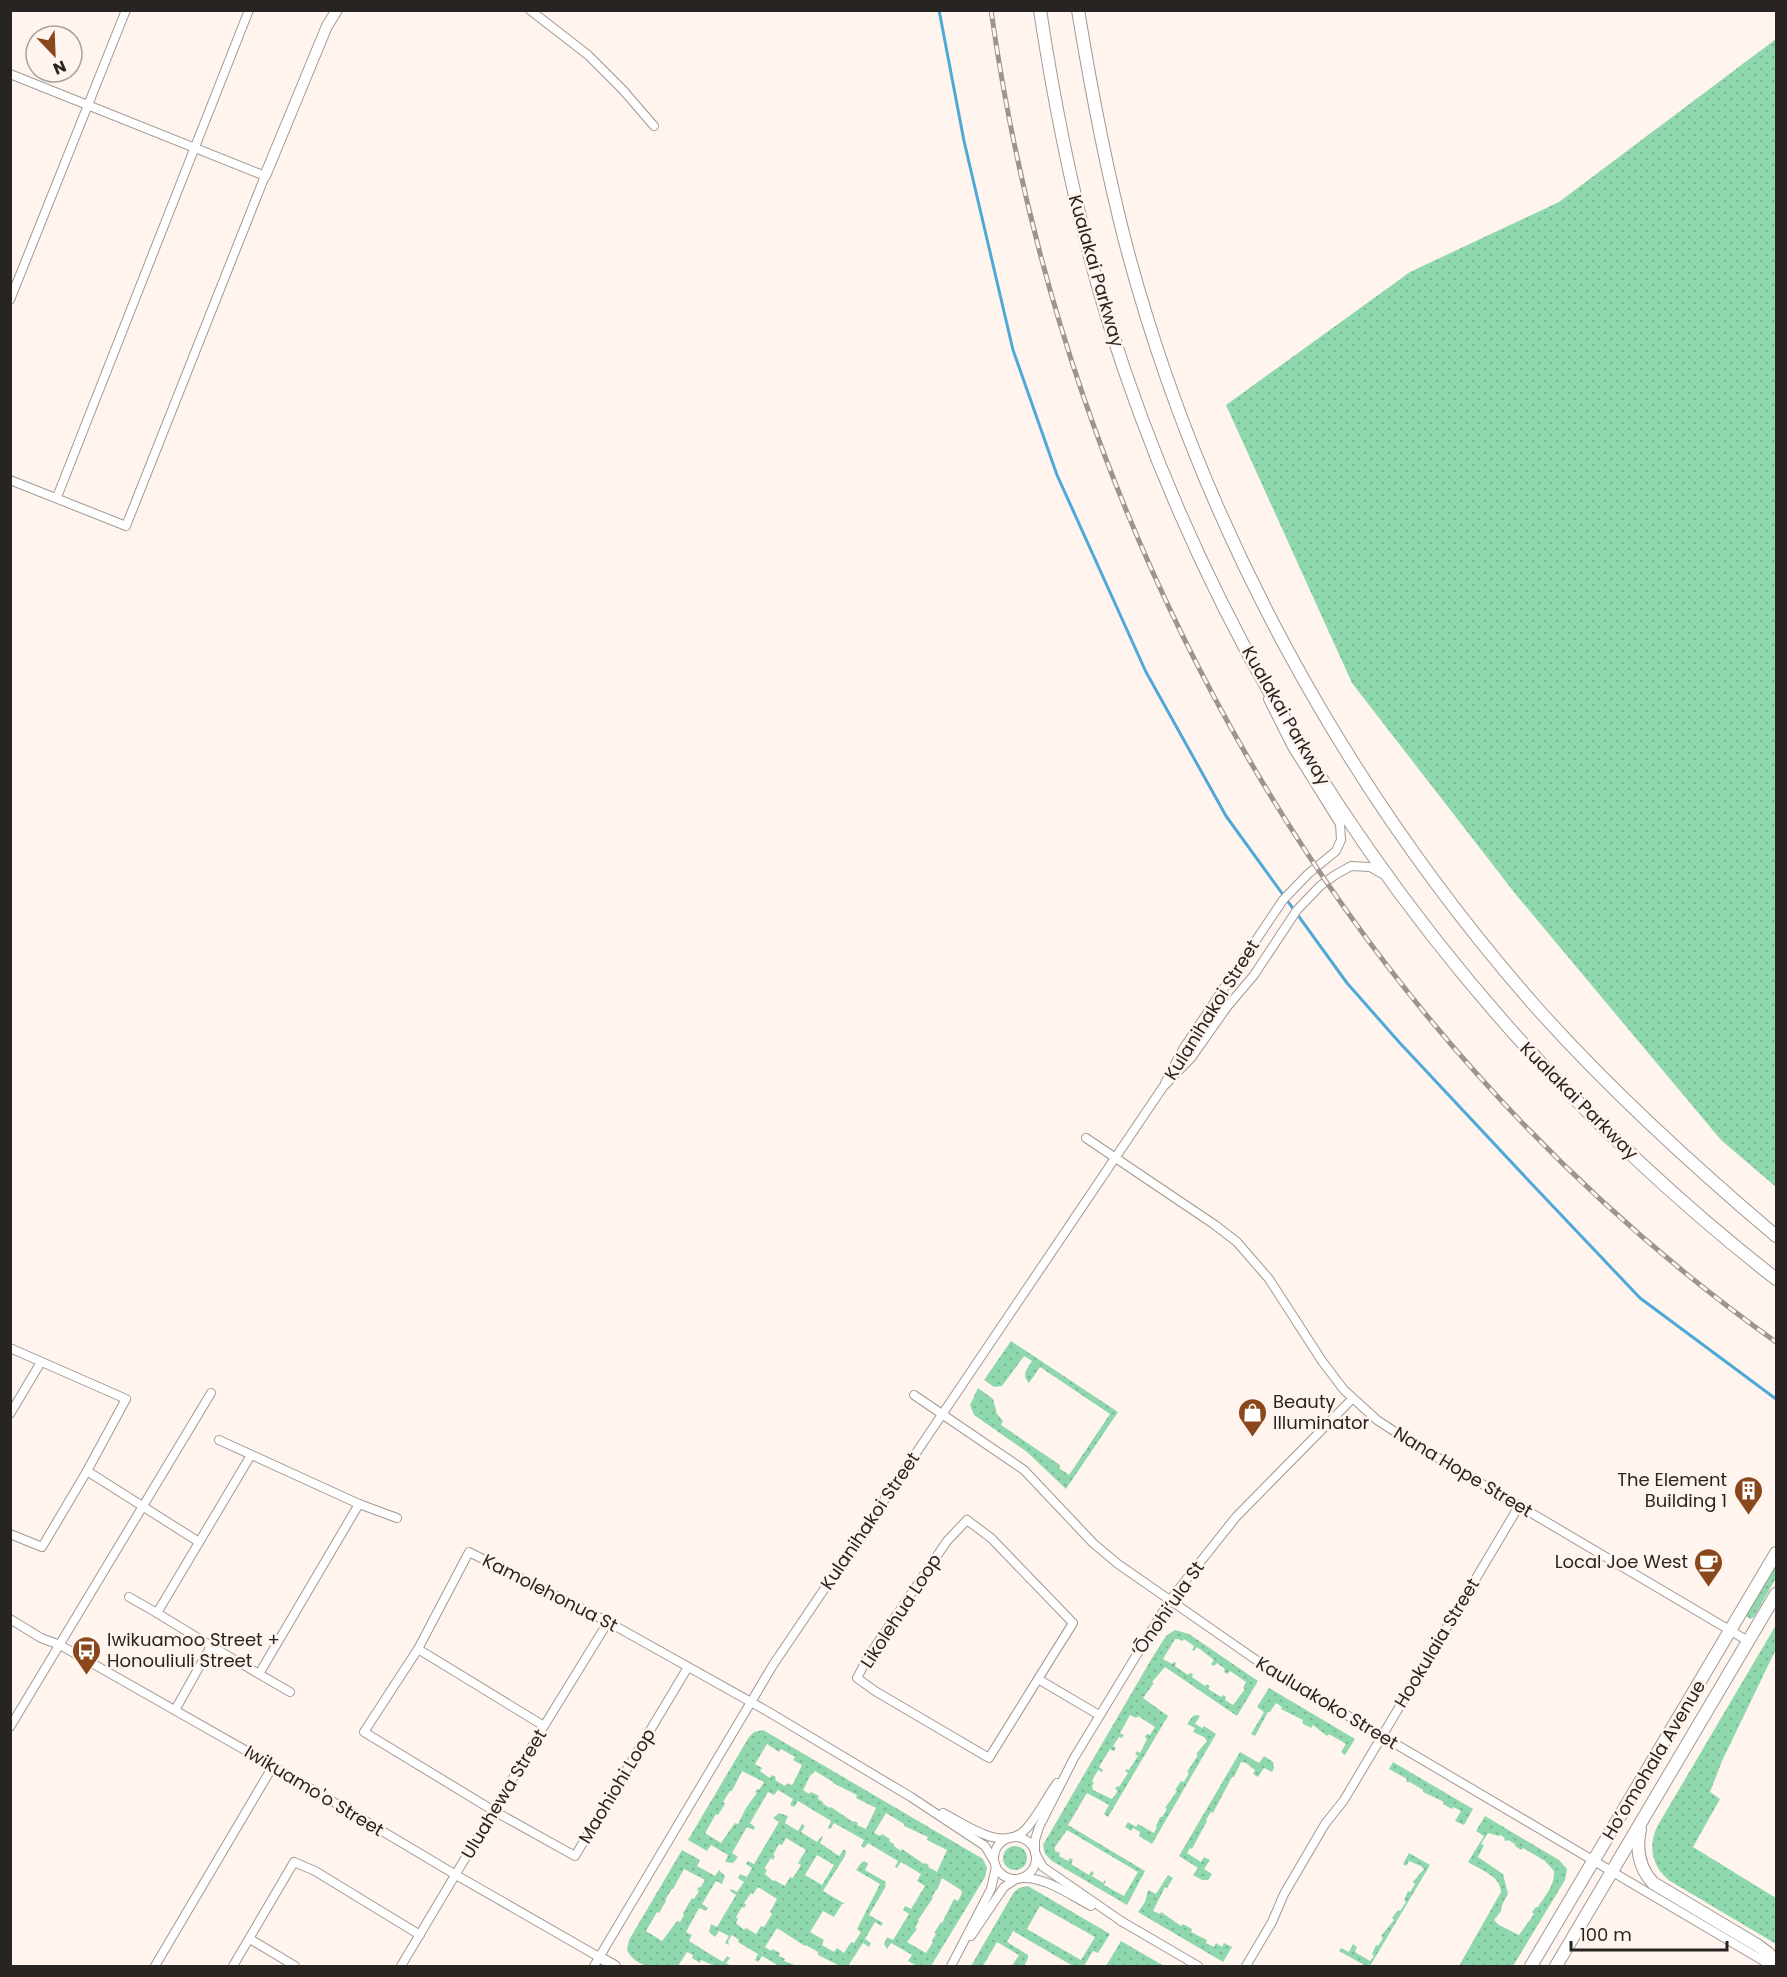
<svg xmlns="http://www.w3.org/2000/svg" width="1787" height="1977" viewBox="0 0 1787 1977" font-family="Poppins,sans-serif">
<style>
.grass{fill:url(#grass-dots);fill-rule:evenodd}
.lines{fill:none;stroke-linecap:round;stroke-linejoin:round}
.stream{stroke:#4ea9d9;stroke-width:3}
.minor-casing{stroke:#a29993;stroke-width:10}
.tertiary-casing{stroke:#a29993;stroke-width:12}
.secondary-casing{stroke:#a29993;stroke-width:14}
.minor{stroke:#fff;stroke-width:8}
.tertiary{stroke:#fff;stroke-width:10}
.secondary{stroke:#fff;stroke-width:12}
.rail-casing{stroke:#9c9490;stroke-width:5}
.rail{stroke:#fff4ee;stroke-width:3;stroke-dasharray:9;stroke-linecap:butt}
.labels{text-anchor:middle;stroke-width:5;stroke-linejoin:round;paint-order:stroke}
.street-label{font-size:18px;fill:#282422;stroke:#fff4ee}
.poi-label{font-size:18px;fill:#282422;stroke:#fff4ee;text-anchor:start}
</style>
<defs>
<pattern id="grass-dots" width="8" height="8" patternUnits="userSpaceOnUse" patternTransform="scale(1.5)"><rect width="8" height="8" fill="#8fd8ad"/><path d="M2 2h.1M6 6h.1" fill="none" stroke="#7bb995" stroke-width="1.8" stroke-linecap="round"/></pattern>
</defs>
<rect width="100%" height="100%" fill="#fff4ee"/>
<g class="grass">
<polygon points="1776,39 1776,1187 1721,1140 1517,896 1352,683 1226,405 1410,272 1559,202"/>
<path d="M1011,1341l107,71 -52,77 -39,-37 -53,-37 -4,-10 8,-17 15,11 4,15 6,7 -2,4 59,40 -1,3 10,7 41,-61 -70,-47 -11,16c-8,-8 -2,-14 3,-22l-8,-5 -22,30 -8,1 -10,-7z"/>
<polygon points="1776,1563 1776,1578 1754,1617 1750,1619 1745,1615"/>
<path d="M1776,1625v24l-54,112 -12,31 10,7 -27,48 83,51v46l-106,-63c-18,-14 -23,-35 -12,-56z"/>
<path d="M1175,1630l14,4 69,47 -21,35 -72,-49 -13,15 2,1 -11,15 25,18 -60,101 -4,-3 5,-9 -22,-12 -19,32 77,46 -18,34 -75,-44 -7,-7 -2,-9 109,-187 14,-22zM1175,1639h3l4,2 2,-2 10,7 -2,4 2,1 3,-4 17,13 -3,4 3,2 3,-3 8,6 -1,3 3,2 3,-3 16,11 -3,6 2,1 -12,16 -8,-5 1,-3 -3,-2 -2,2 -13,-8 2,-3 -3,-2 -2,2 -13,-9 1,-3 -3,-1 -2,2 -13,-9 1,-3 -2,-1 -2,2 -9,-5zM1130,1715l6,3 2,-2 17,11 -5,8 -3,-1 -2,3 2,2 -7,14 -3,-2 -2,3 3,2 -9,14 -2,-1 -2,2 3,2 -9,14 -2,-1 -2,3 3,2 -6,8 -19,-9 -1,-4 2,-3 -2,-2 6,-11 4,2 1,-2 -4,-3 11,-18 4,2 2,-3 -3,-2 6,-9 3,1 2,-3 -4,-2zM1067,1830l71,42 -14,24 -20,-11 2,-4 -1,-1 -2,3 -11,-7 2,-3 -3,-2 -2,4 -18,-11 2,-4 -3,-2 -2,3 -9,-5 1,-3 -5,-2v-4z"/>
<polygon points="1269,1688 1355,1739 1345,1755 1341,1752 1346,1744 1329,1734 1327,1736 1313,1725 1311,1728 1302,1723 1303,1720 1281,1709 1282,1707 1276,1703 1270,1712 1268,1712 1255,1736 1251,1734 1264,1712 1257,1707"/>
<polygon points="1197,1715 1200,1716 1195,1724 1202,1728 1204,1726 1216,1734 1152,1844 1139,1836 1140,1832 1133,1828 1131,1831 1125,1827 1128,1822 1136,1827 1138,1824 1154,1833 1157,1827 1156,1826 1160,1817 1162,1817 1167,1809 1165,1808 1177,1791 1175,1790 1181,1781 1184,1782 1189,1773 1187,1772 1198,1755 1196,1754 1207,1741 1204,1737 1193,1732 1195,1728 1187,1724 1193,1716"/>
<path d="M763,1730l220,129 4,9 -2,9 -54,89h-14l-9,-5 4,-6 -21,-12 -4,6 -3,-5 3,-7 6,3 16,-26 -6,-4 2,-4 6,3 14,-23 -8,-5 4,-7 -20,-12 -4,6 -2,-1 3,-6 -30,-18 -4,5 -3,-2 3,-6 -30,-17 -4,6 -2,-1 3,-7 -33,-20 -4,6 -4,-2 3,-6 -15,-9 -4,5 -6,-3 -18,31 5,4 -1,3 -7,-3 -15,26 6,4 -5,6 -8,-1 3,-7 -17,-10 -4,6 -19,-11 61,-103 5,-5zM767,1744l12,8 2,-3 14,8 -2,3 9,5 -9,19 -3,1 -3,-2 -2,3 -10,-6 1,-3 -4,-2 -2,3 -10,-7 2,-3 -7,-4zM742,1771l22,11 -5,8 -2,-1 -2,3 2,1 -11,15 -8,16 -3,-1 -14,20 -16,-10 11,-19 2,1 7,-11 -2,-2 7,-11h2zM815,1771l18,11v1l24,12 -1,3 20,10 -10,21 -9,-4 1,-2 -4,-2 -1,1 -22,-15 -1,1 -7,-4v-2l-5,-3 1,-3 -8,-4 -2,2 -6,-4 7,-14zM886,1813l18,11v2l24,11 -1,3 20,10 -10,22 -9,-5 1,-2 -4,-2 -1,1 -22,-15 -1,2 -7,-5v-2l-5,-3 1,-2 -8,-5 -2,2 -6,-3zM942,1878l19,12 1,3 -4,8 -4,-2 -12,24 -1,-1 -7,11 2,1 -4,7 1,1 -7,11 -19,-11 10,-13 -2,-1 4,-7 -1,-1 15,-22 -1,-1 4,-7h1z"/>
<polygon points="1240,1752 1259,1763 1264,1756 1273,1762 1274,1768 1272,1772 1264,1768 1258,1777 1253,1774 1255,1770 1246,1763 1241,1762 1234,1777 1232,1777 1215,1809 1213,1813 1211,1812 1206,1820 1207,1821 1192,1849 1190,1848 1187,1853 1201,1862 1204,1857 1210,1860 1204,1869 1212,1874 1208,1880 1202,1880 1193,1875 1198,1868 1179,1856"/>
<polygon points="1393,1762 1473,1809 1464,1825 1455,1821 1461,1811 1453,1807 1452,1809 1443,1804 1444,1802 1423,1792 1423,1790 1410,1782 1406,1782 1407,1779 1389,1769"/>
<path d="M779,1813l9,3 -3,7 13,8 4,-7 3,2 -4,6 16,10 5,-6 1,1 -3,6 19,13 5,-7 2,2 -1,5 -22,35 22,13h-3l-8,13 -11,-6 -13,21 14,8 -2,5 12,7 3,-4 7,5 7,-11 3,1 7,-11 -4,-3 23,-45 -24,-14 5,-7 3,-2 4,3 -3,6 21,12 -1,3 1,1 -17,29 14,8 -2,3 -6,-4 -10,17 6,4 -2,4 -6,-4 -15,23h-11l1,-1 -20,-10v-3l-12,-7 -1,1 -28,-18 -12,19 6,4 1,-2 8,4 -1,3 6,3 -1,2 13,5h-18l-17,-10 -4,6 -3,-2 3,-6 -20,-12 1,-2 -7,-5 -4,6 1,4 -4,-2 4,-7 -10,-5 -4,6 -6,-5 2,-8 6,3 19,-32 -6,-4 1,-2 6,3 7,-10 -6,-4 2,-4 7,3 5,-9 -6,-4 2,-3 6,3 25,-42 -6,-4zM786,1838l20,12 -8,13 3,2 -8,13 -3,-1 -5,9 -11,-6 -1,1 -8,-7 2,-4 -3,-1 7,-11 2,2 2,-4 -2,-1 6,-11 3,1zM817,1855l17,10 -12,20 -17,-10zM758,1887l19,12 -7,13 2,2 -8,13 -3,-1 -5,8 -10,-6 -2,2 -8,-7 2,-4 -2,-2 6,-10 2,1 2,-3 -2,-2 7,-10 2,1z"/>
<path d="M1485,1816l74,44 8,9 -2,11 -52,86h-54l42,-74c0,-16 -21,-22 -33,-30l16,-26 -8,-5zM1488,1833l11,3 1,-1 5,3 -1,2 2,1 2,-1 7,4v2l6,4 2,-2 22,13 9,10c1,14 -9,25 -16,36h-2l-4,5 2,2 -15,21 -20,-10 -5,-5 7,-9 1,-6 6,-11 -5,-20 -25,-17 6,-12 -3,-1z"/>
<circle cx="1015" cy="1858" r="12"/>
<path d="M682,1850l18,10 -3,6 18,10 4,-6 6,6 -3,8 -6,-3 -14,23 6,4 -2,3 -7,-3 -13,24 6,3 -3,6 34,21 4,-6 3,2 -4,5 5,3h-16l-14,-6 -1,3 -8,-5 1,-3 -6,-3 -9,14c-19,1 -41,4 -51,-16l2,-10zM684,1869l21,11 -5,8 -1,-1 -2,3 2,1 -5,8 -2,-1 -9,15 1,2 -4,7 -3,-1 -15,20 -16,-10 11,-19 2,1 7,-12 -1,-1 7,-11h1z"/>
<polygon points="1409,1853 1430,1865 1370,1966 1366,1966 1339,1951 1341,1948 1349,1952 1353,1944 1357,1947 1355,1952 1370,1961 1374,1956 1372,1954 1376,1945 1378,1946 1383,1938 1381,1936 1394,1920 1392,1918 1398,1910 1400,1911 1406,1902 1404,1900 1408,1891 1410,1892 1415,1884 1413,1882 1424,1869 1421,1866 1409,1861 1406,1866 1403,1864"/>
<polygon points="1168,1875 1173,1878 1167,1888 1165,1887 1153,1911 1160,1914 1161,1912 1181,1926 1183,1924 1192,1929 1191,1932 1207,1940 1206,1943 1214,1947 1216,1943 1222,1947 1224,1943 1232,1947 1223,1962 1138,1912 1145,1902 1148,1890 1156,1894"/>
<path d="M1028,1886l82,48 -12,19 -5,-2 -9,15h-11l-60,-35 -6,11 21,13v3l-4,8h-12l7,-11 -22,-13 -14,24h-12l43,-74 5,-4zM1040,1906l55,31 -14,23 -54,-31z"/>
<polygon points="1121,1941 1164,1966 1106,1966"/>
</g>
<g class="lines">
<polyline class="stream" points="939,10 964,141 1013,350 1057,475 1146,672 1226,816 1347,983 1399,1042 1529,1181 1640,1298 1776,1399"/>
<defs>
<g id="minor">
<polyline points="530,10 588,55 623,90 654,126"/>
<polyline points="10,74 265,176 126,526 10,480"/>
<polyline points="10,300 126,10"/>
<polyline points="57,497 249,10"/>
<polyline points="1165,1083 1183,1049 1283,900 1308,874 1336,851 1341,840 1340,824 1292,747 1268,699"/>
<polyline points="1086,1138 1215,1225 1237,1242 1269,1279 1322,1361 1344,1390 1377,1420 1406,1439 1748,1641"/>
<polyline points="10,1348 126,1399 87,1471 42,1547 10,1534"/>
<polyline points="914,1395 1024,1470 1093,1543 1118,1564 1272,1671 1772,1966"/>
<polyline points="10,1414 41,1362"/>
<polyline points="219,1440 359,1504"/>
<polyline points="87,1471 199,1542"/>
<polyline points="129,1597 157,1613 251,1455"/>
<polyline points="157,1613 211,1646"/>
<polyline points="10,1619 41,1638 60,1645 273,1766 456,1875 599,1957"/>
<polyline points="418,1649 544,1726"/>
<polyline points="688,1667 575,1856 494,1811 364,1732 418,1649 469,1552 608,1622 767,1711 911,1797 985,1846 994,1861"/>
<polyline points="259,1674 359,1504 397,1518"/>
<polyline points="1038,1679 989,1758 875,1691 857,1678 868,1657 947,1541 967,1520 991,1538 1073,1623 1038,1679 1099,1715"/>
<polyline points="175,1710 211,1646 290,1692"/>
<polyline points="10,1727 211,1393"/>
<path d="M943,1813c22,11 59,40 82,17 11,-11 22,-33 32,-47"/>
<circle cx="1015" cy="1858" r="21"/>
<path d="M1022,1878c24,-1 48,17 69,28"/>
<polyline points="1121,1921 1198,1966"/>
<polyline points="1124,1923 1043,1867 1035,1853 1035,1840 1039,1827 1074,1758 1170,1600 1236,1517 1352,1399"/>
<polyline points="971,1936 1004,1887 1016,1879"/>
<polyline points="250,1939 295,1966"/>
<polyline points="155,1966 273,1766"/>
<polyline points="233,1966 294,1862 315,1871 420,1935"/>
<polyline points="401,1966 544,1726 608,1622"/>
<polyline points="594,1966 773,1665 1163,1087 1191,1058 1227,1007 1254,975 1297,910 1320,886 1335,875 1351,866 1370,867 1384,875"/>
<polyline points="951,1966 991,1889 996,1867"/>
<polyline points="1246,1966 1272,1922 1284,1894 1325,1824 1344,1800 1519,1506"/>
</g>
<g id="tertiary">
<polyline points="265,176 327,26 337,10"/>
<polyline points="599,1957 615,1966"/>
</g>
<g id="secondary">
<path d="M1040,10c16,105 37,209 68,310 119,381 355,714 668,959"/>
<path d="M1078,10c13,79 28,158 48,235 74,280 218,543 409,761 74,83 156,158 241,230"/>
<path d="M1640,1829c-4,19 -1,39 13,54l104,62 11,8 8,10"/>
<polyline points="1531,1966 1776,1553"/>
<polyline points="1556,1966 1776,1594"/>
</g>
</defs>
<use href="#minor" class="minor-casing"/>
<use href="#tertiary" class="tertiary-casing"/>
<use href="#secondary" class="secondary-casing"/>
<use href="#minor" class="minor"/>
<use href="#tertiary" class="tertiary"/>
<use href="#secondary" class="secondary"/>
<defs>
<path id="rail" d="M991,10c74,527 349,1022 785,1332"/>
</defs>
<use href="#rail" class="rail-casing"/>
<use href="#rail" class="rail"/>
</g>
<defs>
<symbol id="shop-pin" viewBox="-11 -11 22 30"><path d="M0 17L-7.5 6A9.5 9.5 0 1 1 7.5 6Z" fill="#8b471c" stroke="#fff4ee"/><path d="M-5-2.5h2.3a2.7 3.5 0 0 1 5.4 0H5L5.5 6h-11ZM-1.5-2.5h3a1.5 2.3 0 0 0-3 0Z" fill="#fff"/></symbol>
<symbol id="building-pin" viewBox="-11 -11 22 30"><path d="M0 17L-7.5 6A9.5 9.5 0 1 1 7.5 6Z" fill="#8b471c" stroke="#fff4ee"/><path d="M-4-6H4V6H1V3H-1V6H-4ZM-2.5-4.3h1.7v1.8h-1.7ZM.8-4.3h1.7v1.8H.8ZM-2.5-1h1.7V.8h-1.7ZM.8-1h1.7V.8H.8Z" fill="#fff"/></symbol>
<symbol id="cafe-pin" viewBox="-11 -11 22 30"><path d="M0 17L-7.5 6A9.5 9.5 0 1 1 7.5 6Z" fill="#8b471c" stroke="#fff4ee"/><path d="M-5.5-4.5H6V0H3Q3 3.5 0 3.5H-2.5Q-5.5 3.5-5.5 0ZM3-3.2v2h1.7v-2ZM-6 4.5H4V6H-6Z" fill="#fff"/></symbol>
<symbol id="bus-pin" viewBox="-11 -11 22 30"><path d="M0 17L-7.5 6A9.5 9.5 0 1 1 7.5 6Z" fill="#8b471c" stroke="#fff4ee"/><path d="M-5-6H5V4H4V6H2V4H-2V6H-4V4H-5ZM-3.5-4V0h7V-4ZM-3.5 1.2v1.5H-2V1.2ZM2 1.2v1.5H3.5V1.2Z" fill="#fff"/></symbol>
</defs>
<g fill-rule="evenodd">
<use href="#shop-pin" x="1236" y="1396" width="33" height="45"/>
<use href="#building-pin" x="1732" y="1474" width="33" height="45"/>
<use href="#cafe-pin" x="1692" y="1546" width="33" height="45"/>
<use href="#bus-pin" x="70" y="1634" width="33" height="45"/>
</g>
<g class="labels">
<g class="street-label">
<text transform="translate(1096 271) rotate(74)" y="6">Kualakai Parkway</text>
<text transform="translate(1286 716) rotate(60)" y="6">Kualakai Parkway</text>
<text transform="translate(1212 1010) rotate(-58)" y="6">Kulanihakoi Street</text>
<text transform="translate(1579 1101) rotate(45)" y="6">Kualakai Parkway</text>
<text transform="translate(1463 1472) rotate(31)" y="6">Nana Hope Street</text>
<text transform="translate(870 1521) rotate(-56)" y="6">Kulanihakoi Street</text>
<text transform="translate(550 1593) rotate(27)" y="6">Kamolehonua St</text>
<text transform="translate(1168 1609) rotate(-55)" y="6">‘Ōnohi‘ula St</text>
<text transform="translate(901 1611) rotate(-57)" y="6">Likolehua Loop</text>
<text transform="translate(1437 1643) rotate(-59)" y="6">Hookulaia Street</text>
<text transform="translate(1327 1703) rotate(31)" y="6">Kauluakoko Street</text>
<text transform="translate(1654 1760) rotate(-59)" y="6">Ho’omohala Avenue</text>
<text transform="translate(617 1786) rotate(-59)" y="6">Maohiohi Loop</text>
<text transform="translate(314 1791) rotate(31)" y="6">Iwikuamo'o Street</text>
<text transform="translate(504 1794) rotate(-59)" y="6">Uluahewa Street</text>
</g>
<g class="poi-label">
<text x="1273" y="1408">Beauty<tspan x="1273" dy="21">Illuminator</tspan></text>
<text x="1727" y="1486" text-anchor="end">The Element<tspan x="1727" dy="21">Building 1</tspan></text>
<text x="1688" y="1568" text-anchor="end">Local Joe West</text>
<text x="107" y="1646">Iwikuamoo Street +<tspan x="107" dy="21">Honouliuli Street</tspan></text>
</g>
</g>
<rect width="1787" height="1977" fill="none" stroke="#282422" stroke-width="24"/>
<g transform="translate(54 54) rotate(157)"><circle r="28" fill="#fff4ee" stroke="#a9a19c" stroke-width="1.5"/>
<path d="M0-4.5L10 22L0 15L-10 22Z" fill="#8b471c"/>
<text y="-9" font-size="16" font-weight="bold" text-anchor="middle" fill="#282422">N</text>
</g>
<path d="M1571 1941v9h156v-9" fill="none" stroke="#282422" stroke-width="3"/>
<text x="1580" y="1941" font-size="18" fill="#282422" stroke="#fff4ee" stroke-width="4.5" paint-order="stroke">100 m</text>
</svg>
